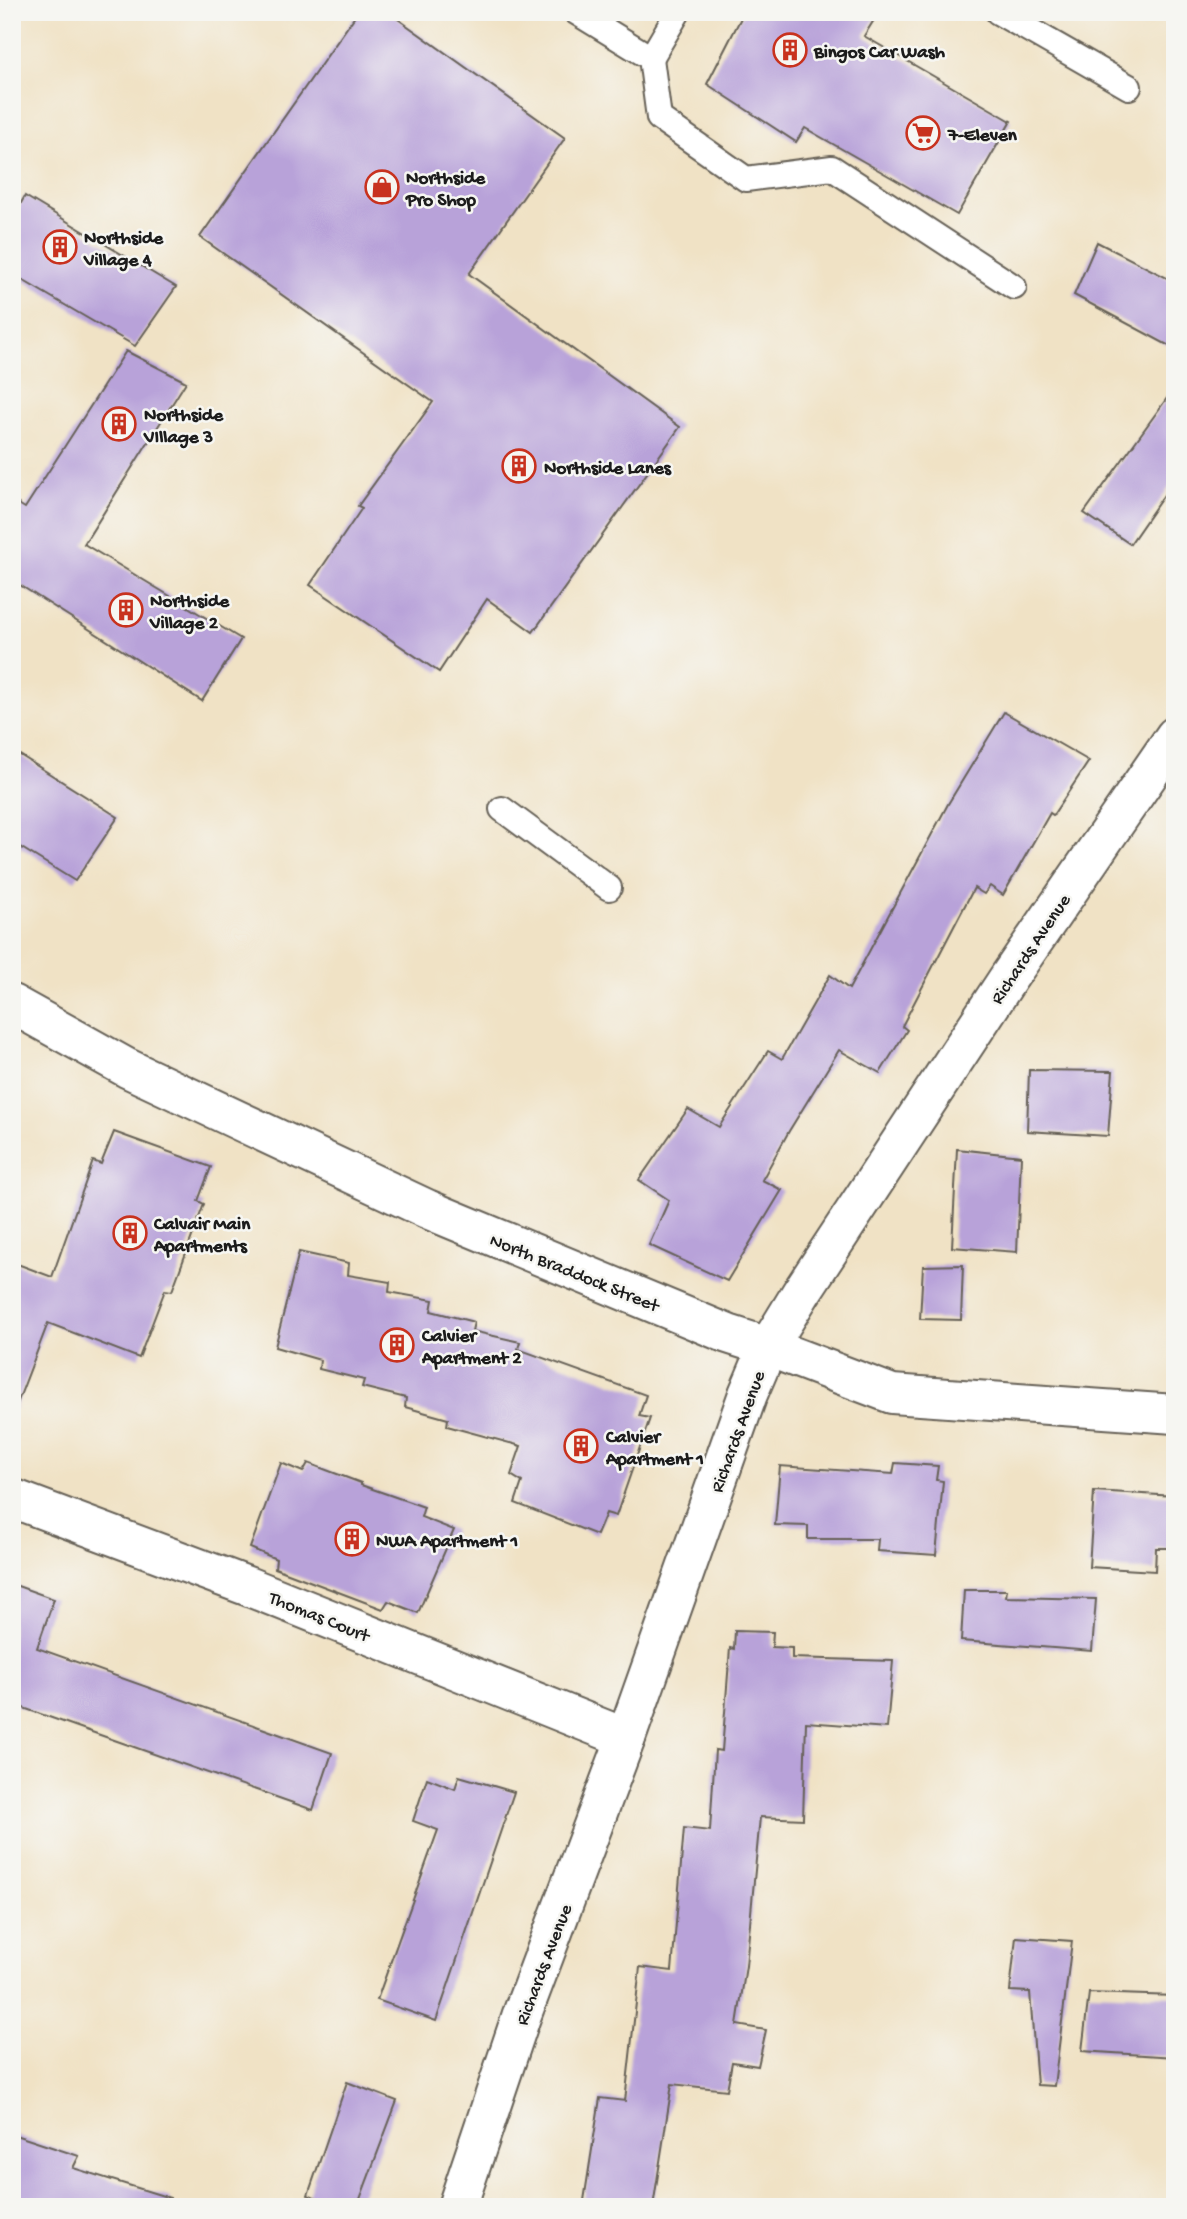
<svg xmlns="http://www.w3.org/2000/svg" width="1187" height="2219" viewBox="0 0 1187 2219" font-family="'Gochi Hand',sans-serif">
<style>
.building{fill:#b8a2d9}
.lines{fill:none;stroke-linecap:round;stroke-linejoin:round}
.service-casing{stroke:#666157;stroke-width:28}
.minor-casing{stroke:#666157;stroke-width:42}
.service{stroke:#fff;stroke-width:24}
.minor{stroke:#fff;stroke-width:38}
.labels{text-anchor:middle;stroke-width:5;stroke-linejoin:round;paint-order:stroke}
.poi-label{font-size:19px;font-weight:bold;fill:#1c1c1c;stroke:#f6f6f2;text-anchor:start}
.street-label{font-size:19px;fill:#1c1c1c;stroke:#f6f6f2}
</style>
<rect width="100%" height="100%" fill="#f6f6f2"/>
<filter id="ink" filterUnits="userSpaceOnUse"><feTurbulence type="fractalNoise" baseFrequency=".0143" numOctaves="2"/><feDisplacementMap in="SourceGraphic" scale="14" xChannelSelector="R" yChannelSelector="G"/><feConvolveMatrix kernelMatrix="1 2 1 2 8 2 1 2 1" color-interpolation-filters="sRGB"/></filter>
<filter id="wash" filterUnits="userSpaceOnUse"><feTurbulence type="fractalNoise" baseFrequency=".00686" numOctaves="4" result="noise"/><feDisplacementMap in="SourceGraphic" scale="28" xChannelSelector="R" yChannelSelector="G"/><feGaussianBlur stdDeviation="1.57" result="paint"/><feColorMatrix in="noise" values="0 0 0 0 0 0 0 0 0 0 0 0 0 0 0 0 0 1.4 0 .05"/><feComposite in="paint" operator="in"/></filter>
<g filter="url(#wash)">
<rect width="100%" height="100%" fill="#f0e2c5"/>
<g id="blocks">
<g class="building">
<polygon points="358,12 388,12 565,138 469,274 680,427 533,632 487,599 439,672 310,585 362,508 358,506 433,402 200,237"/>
<polygon points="744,12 879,12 864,36 1011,121 957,215 805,128 796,142 707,84"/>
<polygon points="25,196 176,287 135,346 12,274 12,219"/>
<polygon points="1097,242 1175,282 1175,349 1074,295"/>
<polygon points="126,351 186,382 84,544 241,639 202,701 12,580 12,500 25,508"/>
<polygon points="1175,387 1175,479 1130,544 1084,513"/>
<polygon points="1004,712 1089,761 1053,815 1050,813 1003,895 990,886 984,894 974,888 902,1026 907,1030 880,1073 839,1050 789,1131 762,1180 782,1190 727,1281 649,1245 669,1200 639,1180 688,1109 719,1127 768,1051 782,1059 830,975 849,989 948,804"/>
<polygon points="12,750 118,817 75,881 12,842"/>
<polygon points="1029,1070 1113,1071 1108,1136 1027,1131"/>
<polygon points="114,1132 211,1167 198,1201 204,1204 172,1291 165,1290 139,1358 48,1323 15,1409 12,1408 12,1262 52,1277 93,1161 101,1164"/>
<polygon points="957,1149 1021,1156 1017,1252 952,1247"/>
<polygon points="299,1252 349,1263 348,1275 390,1282 389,1292 433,1300 431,1311 474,1322 472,1331 520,1342 518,1349 646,1395 639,1416 650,1418 616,1516 606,1513 597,1535 515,1503 522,1482 511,1475 521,1446 447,1426 448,1419 405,1407 406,1398 362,1387 364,1380 319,1369 320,1360 275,1347"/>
<polygon points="963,1265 961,1320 920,1319 923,1266"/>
<polygon points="281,1463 303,1472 308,1463 361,1483 361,1485 424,1507 421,1517 454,1530 418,1613 388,1601 383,1609 275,1568 276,1559 250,1548"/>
<polygon points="895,1463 938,1466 936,1480 943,1481 936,1555 877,1551 878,1539 808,1539 808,1526 775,1525 780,1466 893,1474"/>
<polygon points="1094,1491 1175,1496 1175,1548 1156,1548 1155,1571 1089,1567"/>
<polygon points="12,1584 54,1599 37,1648 332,1753 313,1810 12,1704"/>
<polygon points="964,1590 1007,1590 1006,1597 1096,1599 1092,1651 961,1641"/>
<polygon points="735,1631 773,1632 772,1647 792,1648 792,1658 893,1661 887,1728 806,1722 803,1819 760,1817 746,1966 737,2025 766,2030 758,2066 732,2062 727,2090 672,2084 653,2207 583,2207 600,2098 625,2101 640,1967 672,1971 684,1828 710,1831 715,1750 722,1751 730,1648 734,1649"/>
<polygon points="459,1776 514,1792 436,2021 377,2000 438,1830 413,1821 427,1778 455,1789"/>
<polygon points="1016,1937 1072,1941 1054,2086 1037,2085 1030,1992 1010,1991"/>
<polygon points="1089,1993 1175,1996 1175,2057 1082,2051"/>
<polygon points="347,2082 397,2101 357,2207 335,2207 308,2195"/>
<polygon points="12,2134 79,2156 73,2168 170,2198 169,2207 12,2207"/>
</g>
</g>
</g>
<g filter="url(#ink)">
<use href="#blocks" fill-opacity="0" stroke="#666157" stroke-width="2"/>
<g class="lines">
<defs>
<g id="service">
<polyline points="576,12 651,58 659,118 746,179 832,168 1014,287"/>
<polyline points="998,12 1129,87"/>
<polyline points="651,58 678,12"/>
<polyline points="502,809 609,888"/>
</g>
<g id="minor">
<polyline points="12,1004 127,1068 427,1209 728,1334 768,1347 892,1394 1175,1414"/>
<polyline points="12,1498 247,1586 626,1738"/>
<polyline points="457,2207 521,2017 626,1738 748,1394 768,1347 801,1293 1009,977 1175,736"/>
</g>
</defs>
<use href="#service" class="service-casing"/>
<use href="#minor" class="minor-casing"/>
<use href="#service" class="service"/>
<use href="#minor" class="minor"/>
</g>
</g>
<defs>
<symbol id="building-ring" viewBox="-11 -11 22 22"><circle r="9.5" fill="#f6f6f2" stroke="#c8321e" stroke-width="1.5"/><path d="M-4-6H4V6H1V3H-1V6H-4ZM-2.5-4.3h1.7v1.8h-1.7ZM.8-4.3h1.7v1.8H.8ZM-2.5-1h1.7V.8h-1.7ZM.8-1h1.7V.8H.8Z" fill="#c8321e"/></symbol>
<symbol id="supermarket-ring" viewBox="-11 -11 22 22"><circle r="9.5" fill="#f6f6f2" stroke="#c8321e" stroke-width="1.5"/><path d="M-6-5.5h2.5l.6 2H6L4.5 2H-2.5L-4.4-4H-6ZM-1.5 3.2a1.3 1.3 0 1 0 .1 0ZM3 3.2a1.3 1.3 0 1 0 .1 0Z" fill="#c8321e"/></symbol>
<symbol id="shop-ring" viewBox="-11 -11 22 22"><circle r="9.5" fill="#f6f6f2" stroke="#c8321e" stroke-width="1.5"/><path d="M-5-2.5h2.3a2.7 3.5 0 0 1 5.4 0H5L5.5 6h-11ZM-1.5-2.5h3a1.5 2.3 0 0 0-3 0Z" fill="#c8321e"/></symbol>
</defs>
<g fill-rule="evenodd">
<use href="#building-ring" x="771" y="31" width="38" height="38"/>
<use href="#supermarket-ring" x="904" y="114" width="38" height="38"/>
<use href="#shop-ring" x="363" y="168" width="38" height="38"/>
<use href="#building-ring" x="41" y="228" width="38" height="38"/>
<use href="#building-ring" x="100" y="405" width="38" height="38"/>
<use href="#building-ring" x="500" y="447" width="38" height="38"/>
<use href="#building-ring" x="107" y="591" width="38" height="38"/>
<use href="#building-ring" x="111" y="1214" width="38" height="38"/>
<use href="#building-ring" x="378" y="1326" width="38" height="38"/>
<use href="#building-ring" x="562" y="1427" width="38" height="38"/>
<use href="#building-ring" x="333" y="1520" width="38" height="38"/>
</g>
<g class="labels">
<g class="poi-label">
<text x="814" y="57">Bingos Car Wash</text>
<text x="948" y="140">7-Eleven</text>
<text x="406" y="183">Northside<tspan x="406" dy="22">Pro Shop</tspan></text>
<text x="84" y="243">Northside<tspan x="84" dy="22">Village 4</tspan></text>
<text x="144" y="420">Northside<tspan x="144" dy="22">VIllage 3</tspan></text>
<text x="544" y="473">Northside Lanes</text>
<text x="150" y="606">Northside<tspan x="150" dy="22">Village 2</tspan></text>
<text x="154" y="1229">Calvair Main<tspan x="154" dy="22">Apartments</tspan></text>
<text x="422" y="1341">Calvier<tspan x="422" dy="22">Apartment 2</tspan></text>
<text x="606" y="1442">Calvier<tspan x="606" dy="22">Apartment 1</tspan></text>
<text x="376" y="1546">NWA Apartment 1</text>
</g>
<g class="street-label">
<text transform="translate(1029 948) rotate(-56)" y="7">Richards Avenue</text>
<text transform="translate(575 1271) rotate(22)" y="7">North Braddock Street</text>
<text transform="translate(736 1431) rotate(-70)" y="7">Richards Avenue</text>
<text transform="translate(320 1615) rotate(22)" y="7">Thomas Court</text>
<text transform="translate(542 1964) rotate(-69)" y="7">Richards Avenue</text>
</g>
</g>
<rect width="1187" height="2219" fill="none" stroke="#f6f6f2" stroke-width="42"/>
</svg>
